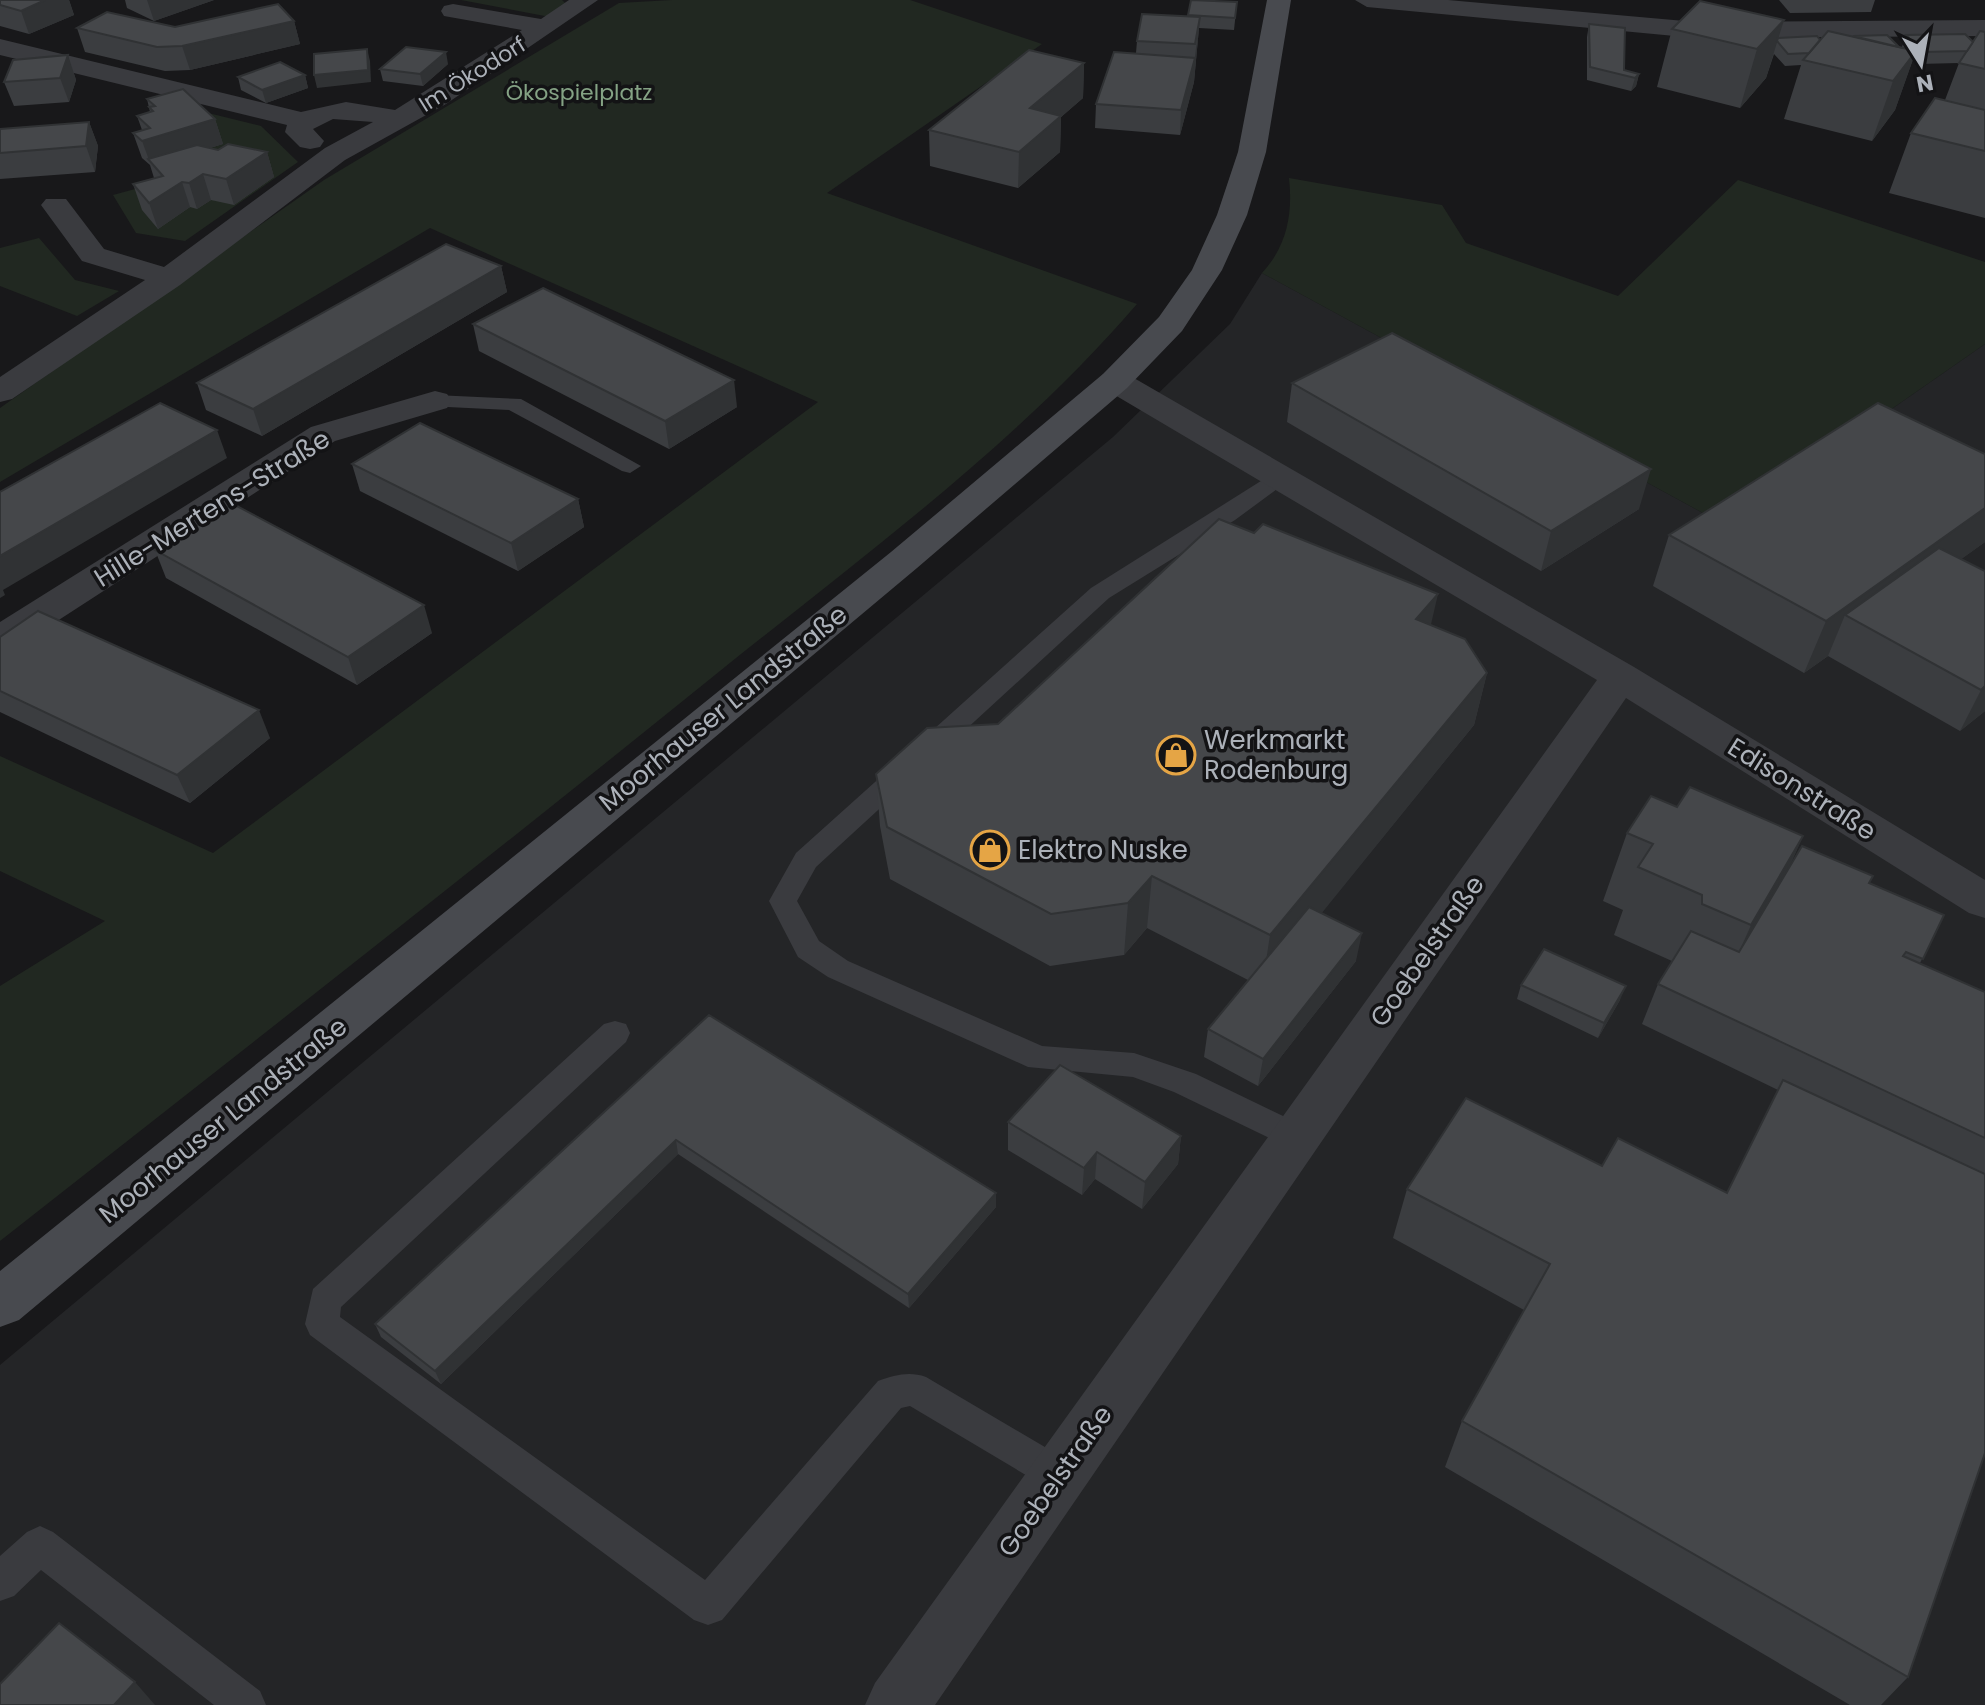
<svg xmlns="http://www.w3.org/2000/svg" width="1985" height="1705" viewBox="0 0 1985 1705" font-family="Poppins,sans-serif">
<style>
.built{fill:#242527}
.green{fill:#212821}
.lines{fill:none;stroke-linecap:round;stroke-linejoin:round}
.lane{fill:#3a3b3f;fill-rule:evenodd}
.street{fill:#3a3b3f;fill-rule:evenodd}
.secondary{fill:#484a4f;fill-rule:evenodd}
.wall{fill:#3b3d40}
.shaded-wall{fill:#303234}
.building{fill:#45474a;stroke:#303234;stroke-width:2}
.labels{text-anchor:middle;stroke-width:7;stroke-linejoin:round;paint-order:stroke}
.far-street-label{font-size:22px;fill:#acb1b9;stroke:#131315}
.far-park-label{font-size:22px;fill:#84a284;stroke:#131315}
.street-label{font-size:26px;fill:#acb1b9;stroke:#131315}
.poi-label{font-size:26px;fill:#acb1b9;stroke:#131315;text-anchor:start}
</style>
<rect width="100%" height="100%" fill="#18181a"/>
<polygon class="built" points="1262,273 1725,525 1985,344 1985,1705 0,1705 0,1365 1113,437 1230,324"/>
<g class="green">
<polygon points="461,0 562,0 566,4 550,17"/>
<path d="M672,0h238l132,44 -215,149 310,111c-122,142 -277,254 -422,371 -236,191 -476,378 -715,566v-255l105,-65 -105,-50v-115l213,97 605,-451 -388,-174 -430,254v-74l324,-228 295,-177z"/>
<polygon points="200,111 261,126 298,162 185,241 136,233 113,195 172,179"/>
<path d="M1289,178l153,27 24,38 152,53 120,-116 247,82v82l-260,181 -463,-252c25,-27 31,-59 27,-95z"/>
<polygon points="39,238 75,280 119,291 77,316 0,286 0,248"/>
</g>
<g class="lines">
<g class="lane">
<polygon points="435,395 521,399 641,466 630,473 622,471 509,410 427,406 424,401 427,396"/>
<polygon points="1280,469 1288,471 1291,476 1288,481 1235,520 1109,598 816,867 797,901 819,941 848,961 1042,1046 1134,1053 1196,1074 1308,1128 1313,1137 1308,1146 1297,1150 1286,1146 1174,1092 1133,1077 1028,1067 828,977 798,957 769,901 796,853 1091,588"/>
<path d="M615,1021l11,3 4,9 -4,9 -285,265 -1,10 365,263 173,-199c17,-6 31,-10 48,-4l146,86 6,12 -6,12 -13,6 -13,-6 -136,-81 -9,2 -179,212 -14,5 -14,-5 -384,-285 -5,-11 8,-35 291,-265z"/>
<polygon points="40,1526 53,1532 260,1691 266,1705 214,1705 41,1570 14,1596 0,1601 0,1556 27,1532"/>
</g>
<g class="street">
<polygon points="569,0 598,0 446,104 345,160 180,285 12,399 0,402 0,377 145,280 82,261 41,205 46,199 66,199 104,249 164,267 325,148 373,122 333,119 313,129 324,141 320,147 310,149 300,147 285,132 287,125 0,55 0,39 301,112 346,102 395,110 522,30 444,16 441,11 444,6 453,4 541,19"/>
<polygon points="1355,0 1448,0 1696,22 1985,20 1985,36 1696,38 1367,7"/>
<polygon points="1115,371 1127,374 1634,667 1985,880 1985,918 1969,913 1626,698 935,1705 865,1705 875,1683 1597,680 1103,388 1098,381 1103,374"/>
<polygon points="435,391 447,394 452,401 447,408 335,441 14,649 0,653 0,622 311,427"/>
</g>
<polygon class="secondary" points="1267,0 1291,0 1266,152 1247,215 1222,270 1182,331 1127,388 917,568 19,1320 0,1327 0,1271 891,552 1103,374 1159,317 1192,270 1217,215 1238,152"/>
</g>
<g class="wall">
<polygon points="0,0 69,0 74,15 29,34 0,26"/>
<polygon points="125,0 214,0 154,21 127,8"/>
<polygon points="1779,0 1875,0 1871,12 1790,13"/>
<polygon points="1237,2 1234,30 1199,28 1194,82 1180,135 1095,128 1096,104 1136,53 1137,41 1188,16 1188,15"/>
<polygon points="294,21 300,44 190,70 165,71 85,52 77,28 175,27"/>
<polygon points="1589,24 1624,70 1639,74 1636,86 1631,91 1587,80 1587,37"/>
<polygon points="1672,29 1778,38 1820,40 1903,48 1902,47 1906,35 1973,42 1985,32 1985,218 1889,193 1911,133 1945,100 1959,63 1918,64 1913,59 1895,110 1872,141 1784,119 1801,65 1785,66 1774,54 1766,78 1740,108 1657,87"/>
<polygon points="68,55 76,80 69,102 14,106 4,82"/>
<polygon points="1084,63 1083,98 1061,117 1060,152 1018,188 930,166 929,130"/>
<polygon points="448,64 423,86 383,81 380,69"/>
<polygon points="305,75 308,88 266,103 241,90 238,77"/>
<polygon points="147,99 215,119 223,144 210,148 218,150 267,152 274,177 234,205 211,200 197,209 190,207 158,229 142,210 133,184 154,178 150,165 142,158 133,133 142,130 137,116 150,112"/>
<polygon points="89,122 98,146 95,172 0,179 0,129"/>
<polygon points="501,266 507,292 262,436 206,410 197,383"/>
<polygon points="473,324 737,407 669,449 479,351"/>
<polygon points="1292,383 1639,509 1541,571 1287,422"/>
<polygon points="1985,454 1985,542 1961,559 1985,711 1960,731 1828,656 1804,673 1653,586 1669,535"/>
<polygon points="352,464 578,499 584,527 518,571 360,491"/>
<polygon points="155,550 432,633 357,685 166,578"/>
<polygon points="1431,625 1487,673 1474,725 1321,913 1356,961 1258,1086 1204,1057 1208,1029 1248,980 1147,928 1124,955 1050,966 890,879 880,826 876,774 998,724"/>
<polygon points="0,637 270,738 190,803 0,712"/>
<polygon points="1677,807 1803,836 1789,867 1870,883 1944,915 1920,963 1985,992 1985,1453 1908,1677 1881,1705 1850,1705 1445,1467 1462,1421 1524,1310 1393,1238 1407,1189 1602,1166 1727,1192 1778,1090 1642,1024 1658,984 1672,961 1614,935 1623,910 1603,901 1627,833"/>
<polygon points="1521,985 1620,1000 1598,1038 1517,999"/>
<polygon points="709,1015 996,1193 996,1207 909,1308 678,1154 441,1384 381,1337 375,1324"/>
<polygon points="1008,1122 1181,1136 1178,1164 1142,1209 1095,1179 1082,1195 1008,1150"/>
</g>
<g class="shaded-wall">
<polygon points="45,0 69,0 74,15 29,34 21,11"/>
<polygon points="147,0 214,0 154,21"/>
<polygon points="1200,17 1194,82 1180,135 1181,110 1194,64"/>
<polygon points="1784,20 1766,78 1740,108 1757,49"/>
<polygon points="294,21 300,44 190,70 182,46"/>
<polygon points="367,49 370,61 371,82 317,88 314,75"/>
<polygon points="1916,51 1895,110 1872,141 1893,81"/>
<polygon points="446,52 448,64 423,86 420,74"/>
<polygon points="68,55 76,80 69,102 60,78"/>
<polygon points="1084,63 1083,98 1061,117 1060,152 1018,188 1019,152 1030,108"/>
<polygon points="1639,74 1636,86 1631,91 1635,78"/>
<polygon points="305,75 308,88 266,103 262,90"/>
<polygon points="215,119 223,144 153,165 149,160 142,141"/>
<polygon points="89,122 98,146 95,172 86,146"/>
<polygon points="267,152 274,177 234,205 226,179"/>
<polygon points="203,174 211,200 197,209 189,183"/>
<polygon points="182,182 190,207 158,229 149,203"/>
<polygon points="501,266 507,292 262,436 253,409"/>
<polygon points="734,380 737,407 669,449 665,421"/>
<polygon points="217,430 227,458 3,590 5,595 0,598 0,556"/>
<polygon points="1651,469 1639,509 1541,571 1551,531"/>
<polygon points="578,499 584,527 518,571 511,543"/>
<polygon points="1985,508 1985,542 1867,627 1845,615 1828,656 1804,673 1826,621"/>
<polygon points="1438,594 1426,646 1416,619"/>
<polygon points="424,605 432,633 357,685 348,657"/>
<polygon points="1487,673 1474,725 1262,987 1270,935"/>
<polygon points="1985,686 1985,711 1960,731 1981,690"/>
<polygon points="259,710 270,738 190,803 177,775"/>
<polygon points="1803,836 1773,904 1721,993 1751,925"/>
<polygon points="1152,876 1147,928 1124,955 1128,903"/>
<polygon points="1362,933 1356,961 1258,1086 1263,1059"/>
<polygon points="1626,986 1620,1000 1598,1038 1604,1023"/>
<polygon points="1181,1136 1178,1164 1142,1209 1145,1182"/>
<polygon points="676,1140 678,1154 441,1384 435,1371"/>
<polygon points="1097,1152 1095,1179 1082,1195 1084,1168"/>
<polygon points="996,1193 996,1207 909,1308 908,1294"/>
<polygon points="135,1682 155,1705 114,1705"/>
</g>
<g class="building">
<polygon points="0,0 45,0 21,11 0,5"/>
<polygon points="1191,0 1237,2 1235,18 1188,15"/>
<polygon points="1700,1 1784,20 1757,49 1672,29"/>
<polygon points="278,4 294,21 182,46 157,47 77,28 107,12 175,27"/>
<polygon points="1142,14 1200,17 1195,44 1137,41"/>
<polygon points="1589,24 1625,28 1624,70 1639,74 1635,78 1590,67"/>
<polygon points="1828,31 1916,51 1893,81 1803,60"/>
<polygon points="1980,31 1985,32 1985,69 1959,63"/>
<polygon points="1965,34 1973,42 1967,51 1922,52 1906,35"/>
<polygon points="1887,35 1899,47 1853,36"/>
<polygon points="1817,36 1820,40 1809,53 1788,54 1777,41 1778,38"/>
<polygon points="406,47 446,52 420,74 380,69"/>
<polygon points="367,49 368,70 314,75 314,54"/>
<polygon points="1029,50 1084,63 1030,108 1061,116 1019,152 929,130"/>
<polygon points="1114,52 1195,58 1181,110 1096,104"/>
<polygon points="68,55 60,78 4,82 13,60"/>
<polygon points="280,62 305,75 262,90 238,77"/>
<polygon points="183,89 215,119 142,141 133,133 150,128 137,116 153,111 149,107 155,106 147,99"/>
<polygon points="1935,98 1985,110 1985,151 1911,133"/>
<polygon points="89,122 86,146 0,153 0,129"/>
<polygon points="228,144 267,152 226,179 203,174 189,183 182,182 149,203 133,184 163,176 148,159 197,145 218,150"/>
<polygon points="446,244 501,266 253,409 197,383"/>
<polygon points="543,288 734,380 665,421 473,324"/>
<polygon points="1392,333 1651,469 1551,531 1292,383"/>
<polygon points="160,403 217,430 0,556 0,492"/>
<polygon points="1878,403 1985,454 1985,508 1826,621 1669,535"/>
<polygon points="420,423 578,499 511,543 352,464"/>
<polygon points="233,504 424,605 348,657 155,550"/>
<polygon points="1219,519 1254,533 1263,524 1438,594 1416,619 1465,639 1487,673 1270,935 1152,876 1128,903 1051,914 887,827 876,774 927,728 998,724"/>
<polygon points="1939,548 1985,571 1985,686 1981,690 1845,615"/>
<polygon points="38,611 259,710 177,775 0,691 0,637"/>
<polygon points="1690,787 1803,836 1751,925 1702,904 1702,895 1638,867 1653,844 1627,833 1651,796 1677,807"/>
<polygon points="1802,846 1873,876 1869,883 1944,915 1923,959 1906,952 1903,956 1985,992 1985,1138 1658,984 1691,931 1739,952"/>
<polygon points="1309,907 1362,933 1263,1059 1208,1029"/>
<polygon points="1544,949 1626,986 1604,1023 1521,985"/>
<polygon points="709,1015 996,1193 908,1294 676,1140 435,1371 375,1324"/>
<polygon points="1060,1065 1181,1136 1145,1182 1097,1152 1084,1168 1008,1122"/>
<polygon points="1783,1080 1985,1174 1985,1453 1908,1677 1462,1421 1550,1264 1407,1189 1466,1098 1602,1166 1618,1138 1727,1193"/>
<polygon points="59,1623 135,1682 114,1705 0,1705 0,1684"/>
</g>
<defs>
<symbol id="shop-ring" viewBox="-11 -11 22 22"><circle r="9.5" fill="#131315" stroke="#e5a545" stroke-width="1.5"/><path d="M-5-2.5h2.3a2.7 3.5 0 0 1 5.4 0H5L5.5 6h-11ZM-1.5-2.5h3a1.5 2.3 0 0 0-3 0Z" fill="#e5a545"/></symbol>
</defs>
<g fill-rule="evenodd">
<use href="#shop-ring" x="1154" y="733" width="44" height="44"/>
<use href="#shop-ring" x="968" y="828" width="44" height="44"/>
</g>
<g class="labels">
<g class="far-street-label">
<text transform="translate(472 74) rotate(-32)" y="8">Im Ökodorf</text>
</g>
<g class="far-park-label">
<text x="579" y="100">Ökospielplatz</text>
</g>
<g class="street-label">
<text transform="translate(212 508) rotate(-32)" y="9">Hille-Mertens-Straße</text>
<text transform="translate(723 708) rotate(-39)" y="9">Moorhauser Landstraße</text>
<text transform="translate(1802 789) rotate(32)" y="9">Edisonstraße</text>
<text transform="translate(1427 951) rotate(-55)" y="9">Goebelstraße</text>
<text transform="translate(223 1120) rotate(-39)" y="9">Moorhauser Landstraße</text>
<text transform="translate(1055 1481) rotate(-55)" y="9">Goebelstraße</text>
</g>
<g class="poi-label">
<text x="1204" y="749">Werkmarkt<tspan x="1204" dy="30">Rodenburg</tspan></text>
<text x="1018" y="859">Elektro Nuske</text>
</g>
</g>
<g transform="translate(1921 64) rotate(169)" stroke="#131315" stroke-width="6" paint-order="stroke">
<path d="M0-6L14 30L0 20L-14 30Z" fill="#acb1b9"/>
<text y="-12" font-size="22" font-weight="bold" text-anchor="middle" fill="#acb1b9">N</text>
</g>
</svg>
